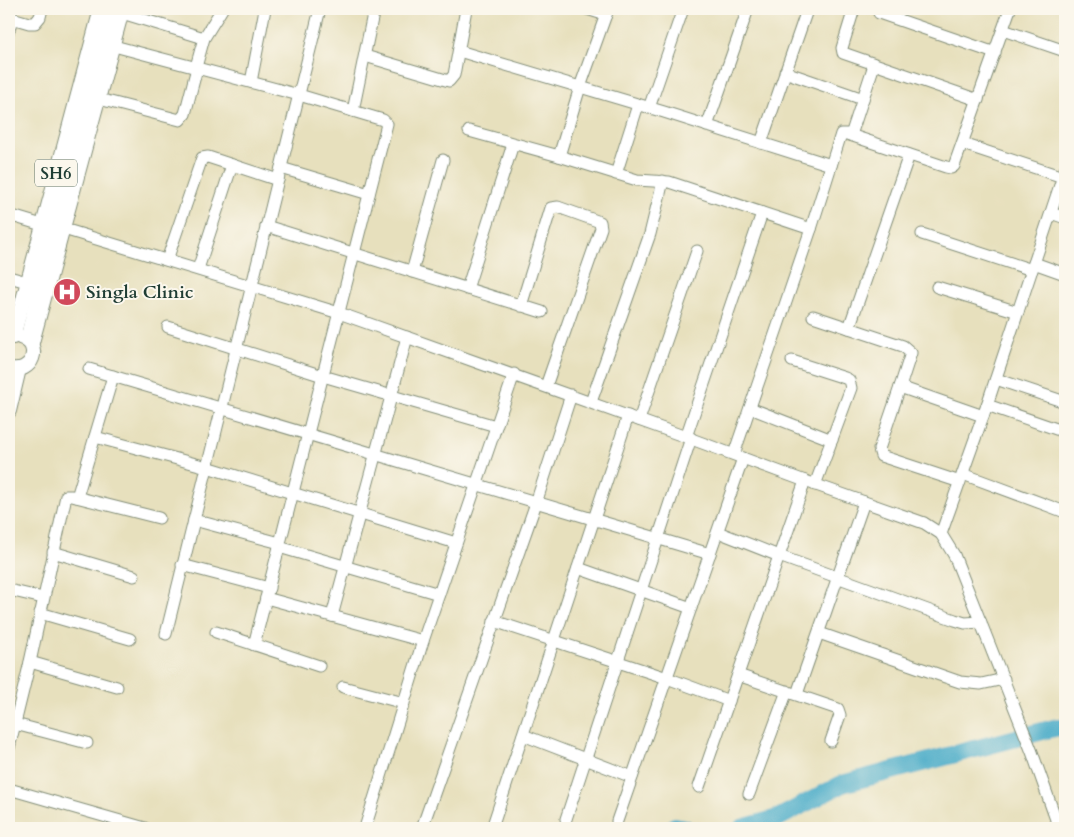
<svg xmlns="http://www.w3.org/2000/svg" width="1074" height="837" viewBox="0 0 1074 837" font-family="Cardo,serif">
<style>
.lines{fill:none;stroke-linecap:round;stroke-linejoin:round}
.river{stroke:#47aac7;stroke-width:18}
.minor-casing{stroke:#838e78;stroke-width:13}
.major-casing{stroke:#838e78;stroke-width:16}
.minor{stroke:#fff;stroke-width:11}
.major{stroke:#fff;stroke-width:14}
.labels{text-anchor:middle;stroke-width:4;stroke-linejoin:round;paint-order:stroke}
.shield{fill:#fbf7ec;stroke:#61756b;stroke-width:1}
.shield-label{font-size:16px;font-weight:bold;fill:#1f3d34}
.poi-label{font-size:18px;font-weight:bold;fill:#1f3d34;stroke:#fbf7ec;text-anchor:start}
</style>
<rect width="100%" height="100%" fill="#fbf7ec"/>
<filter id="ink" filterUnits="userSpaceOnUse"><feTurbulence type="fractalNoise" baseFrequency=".02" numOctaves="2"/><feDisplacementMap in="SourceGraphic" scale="10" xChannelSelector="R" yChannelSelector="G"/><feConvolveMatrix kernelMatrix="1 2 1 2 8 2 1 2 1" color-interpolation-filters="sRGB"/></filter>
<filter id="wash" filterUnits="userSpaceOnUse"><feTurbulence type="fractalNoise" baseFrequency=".0096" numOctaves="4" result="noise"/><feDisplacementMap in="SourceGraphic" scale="20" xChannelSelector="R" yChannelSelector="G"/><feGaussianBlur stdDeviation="1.12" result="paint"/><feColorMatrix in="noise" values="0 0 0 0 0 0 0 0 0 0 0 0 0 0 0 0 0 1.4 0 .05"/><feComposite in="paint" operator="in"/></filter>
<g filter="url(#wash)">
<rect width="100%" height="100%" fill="#e7e0bd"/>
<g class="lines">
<g class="river">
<polyline points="672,828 675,826 685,828"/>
<polyline points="742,828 778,818 842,784 1058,727 1065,728"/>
</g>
</g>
</g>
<g filter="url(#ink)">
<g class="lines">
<defs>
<g id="minor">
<polyline points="587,9 606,15"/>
<polyline points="854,9 842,48 843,53 978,100"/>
<polyline points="122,13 204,38"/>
<polyline points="879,13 995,53"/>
<polyline points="9,17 12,18 9,30"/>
<polyline points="12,18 29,23 35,23 40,17 42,9"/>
<polyline points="1003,30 1065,51"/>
<polyline points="114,46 299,95 383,120 387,124 254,645"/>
<polyline points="459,51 664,112 831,165"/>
<polyline points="365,56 449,81 454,75 466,9"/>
<polyline points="196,67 204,38 222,9"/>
<polyline points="785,72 863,99"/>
<polyline points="251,82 265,9"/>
<polyline points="99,99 180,120 185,114 197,68"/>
<polyline points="649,108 683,9"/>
<polyline points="353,111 374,9"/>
<polyline points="707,126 748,9"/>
<polyline points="469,131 559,156 637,180 669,182 811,229"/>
<polyline points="851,135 874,65"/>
<polyline points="761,143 806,13"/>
<polyline points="963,144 1063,177"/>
<polyline points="559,156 580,87 608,9"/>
<polyline points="281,168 369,194"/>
<polyline points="616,174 638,105"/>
<polyline points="1051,213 1065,218"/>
<polyline points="9,215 42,225"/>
<polyline points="54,226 339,313 686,437 805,481 924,523 941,534 954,555 1032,752 1059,828"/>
<polyline points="266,226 542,312"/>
<polyline points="922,234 1032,270"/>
<polyline points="167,260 202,158 208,157 278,180"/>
<polyline points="1034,263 1065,274"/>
<polyline points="198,269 232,165"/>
<polyline points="412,272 443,160"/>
<polyline points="9,277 27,282"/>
<polyline points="937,287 1018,312"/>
<polyline points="467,289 513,144"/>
<polyline points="521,306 551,208 558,207 600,222 601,228 546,386"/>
<polyline points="813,316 903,346 911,353 900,387 983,416"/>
<polyline points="168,327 323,376 496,426"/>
<polyline points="849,328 909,155"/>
<polyline points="32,348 124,9"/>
<polyline points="792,361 845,378 849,380 851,388 815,485"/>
<polyline points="89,369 710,554"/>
<polyline points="996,379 1065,402"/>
<polyline points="900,387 879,449 881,456 960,482"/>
<polyline points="591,402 650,234 663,181"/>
<polyline points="987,405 1065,432"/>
<polyline points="750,408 832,440"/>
<polyline points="639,420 697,251"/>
<polyline points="95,437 207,467 456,543"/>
<polyline points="686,437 762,213"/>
<polyline points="734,454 811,229 841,134 847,134 946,167 951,168 954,166 1010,9"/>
<polyline points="963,474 1065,512"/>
<polyline points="77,497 113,376"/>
<polyline points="194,520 280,543"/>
<polyline points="718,532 779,556 955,620 965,623 981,622"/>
<polyline points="941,534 987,405 1065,170"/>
<polyline points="279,547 439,594"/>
<polyline points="53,552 134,576"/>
<polyline points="182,565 269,588"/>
<polyline points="578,568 691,608"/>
<polyline points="9,590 43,598"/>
<polyline points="266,598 423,641"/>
<polyline points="40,613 130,639"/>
<polyline points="332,616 407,337"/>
<polyline points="494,621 667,678 729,701"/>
<polyline points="216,632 319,666"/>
<polyline points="819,633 960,682 981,684 1004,679"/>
<polyline points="166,634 320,9"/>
<polyline points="30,662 117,687"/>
<polyline points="738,675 838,709 840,715 831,741"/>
<polyline points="343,687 404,703"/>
<polyline points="797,694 864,502"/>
<polyline points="15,724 87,743"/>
<polyline points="523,735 632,777"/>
<polyline points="9,748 30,662 66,496 72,496 159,518"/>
<polyline points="699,787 805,481"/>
<polyline points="9,789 145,828"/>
<polyline points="749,794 787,691"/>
<polyline points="566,819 691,438"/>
<polyline points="617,821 743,458"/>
<polyline points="365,828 423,641 514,374"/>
<polyline points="422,828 536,503 571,395"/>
<polyline points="492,828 628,416"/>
</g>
<g id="major">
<polyline points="13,337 101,9"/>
<polyline points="27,340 60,201 113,9"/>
<path d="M9,368c23,8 35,-24 11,-31"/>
<polyline points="9,411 19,369"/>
</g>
</defs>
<use href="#minor" class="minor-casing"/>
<use href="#major" class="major-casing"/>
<use href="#minor" class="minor"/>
<use href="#major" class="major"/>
</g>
</g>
<defs>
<symbol id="hospital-disc" viewBox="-11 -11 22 22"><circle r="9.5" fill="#d1495b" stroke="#fbf7ec"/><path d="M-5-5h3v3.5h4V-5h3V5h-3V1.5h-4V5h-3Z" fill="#fff"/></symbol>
</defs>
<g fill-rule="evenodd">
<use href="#hospital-disc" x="51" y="276" width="32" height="32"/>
</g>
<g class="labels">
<rect class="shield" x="35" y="159.5" width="42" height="27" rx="4"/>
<g class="shield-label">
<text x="56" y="179">SH6</text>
</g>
<g class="poi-label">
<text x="86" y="298">Singla Clinic</text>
</g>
</g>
<rect width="1074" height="837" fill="none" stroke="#fbf7ec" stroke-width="30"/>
</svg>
